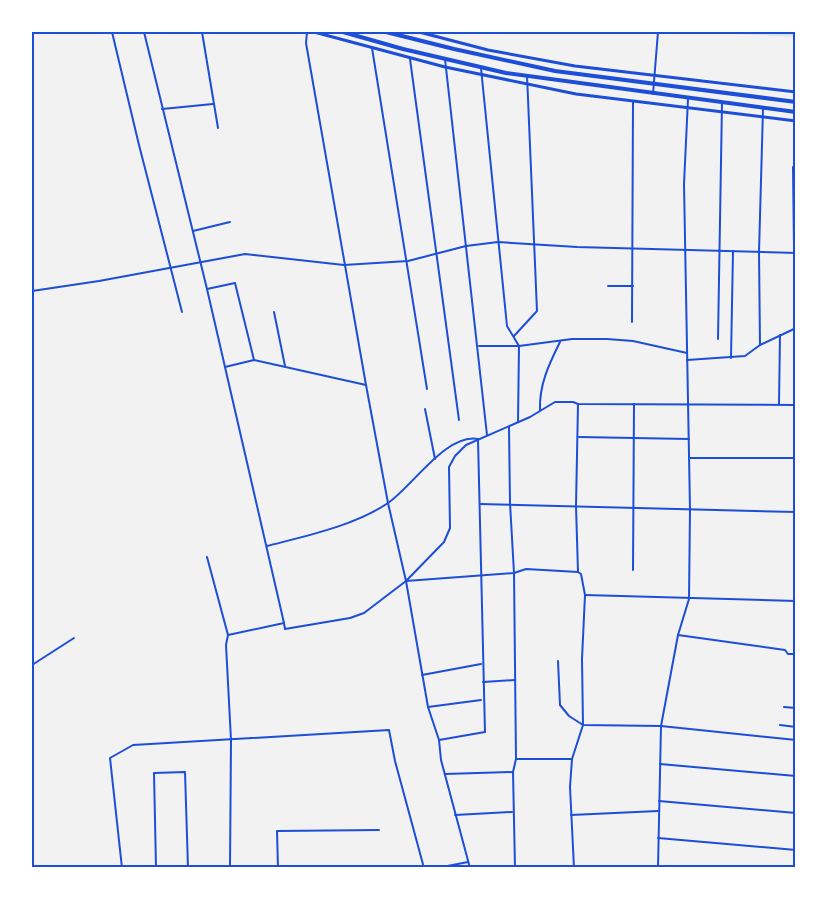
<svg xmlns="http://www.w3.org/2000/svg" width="827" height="899" viewBox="0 0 827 899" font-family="'Public Sans',sans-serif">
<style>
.green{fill:#dbe4f7}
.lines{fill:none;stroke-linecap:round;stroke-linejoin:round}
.minor{stroke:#1d4ed8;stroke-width:2}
.tertiary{stroke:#1d4ed8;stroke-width:2}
.secondary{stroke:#1d4ed8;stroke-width:3}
.trunk{stroke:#1d4ed8;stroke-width:4}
.neatline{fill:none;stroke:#1d4ed8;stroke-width:2}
</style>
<rect width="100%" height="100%" fill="#f2f2f2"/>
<polygon class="green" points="699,32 795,32 795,37"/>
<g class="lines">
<g class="minor">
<polyline points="112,32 139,145 182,312"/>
<polyline points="144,32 207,289 284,623"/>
<polyline points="202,32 218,128"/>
<polyline points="372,48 427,389"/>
<polyline points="410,59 459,420"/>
<polyline points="445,59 487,435"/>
<polyline points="481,68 507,326 519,346 518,422"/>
<polyline points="162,109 213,104"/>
<polyline points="793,167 795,328"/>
<polyline points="193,231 230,222"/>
<polyline points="608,286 633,286"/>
<polyline points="207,289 235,283 254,360"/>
<polyline points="32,291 99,281 245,254 344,265 408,261 466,246 498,242 577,247 796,253"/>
<polyline points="274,312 285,366"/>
<polyline points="632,322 633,102"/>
<polyline points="514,336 537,311 527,75"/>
<polyline points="718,339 722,103"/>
<polyline points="760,345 759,252 763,109"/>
<polyline points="479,346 519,346 572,339 607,339 633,341 687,353"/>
<polyline points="731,358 733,251"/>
<polyline points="687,360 745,356 760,345 796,328"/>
<polyline points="225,367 254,360 366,385"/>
<polyline points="779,404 780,335"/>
<polyline points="425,409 435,459"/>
<path d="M540,410c-1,-25 9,-46 20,-68"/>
<polyline points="509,427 510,503 514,573 516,759 513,772 515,868"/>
<polyline points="579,437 689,439"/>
<polyline points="690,458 796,458"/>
<polyline points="480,504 796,512"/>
<path d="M267,546c39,-10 87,-20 121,-43 24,-16 58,-70 90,-64"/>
<polyline points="207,557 228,635"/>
<polyline points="633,570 634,404"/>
<polyline points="406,581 444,542 450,528 449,467 455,456 466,445 530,417 555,402 573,402 578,404 796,405"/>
<polyline points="585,595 796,601"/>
<polyline points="678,635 785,650 788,654 796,654"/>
<polyline points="558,661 560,705 569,716 583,725 661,726 796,740"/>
<polyline points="32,665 74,638"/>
<polyline points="422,675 481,664"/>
<polyline points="483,682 515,680"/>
<polyline points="428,707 481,700"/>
<polyline points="784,707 796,708"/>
<polyline points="780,725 796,727"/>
<polyline points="439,740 485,732 478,439"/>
<polyline points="516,759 572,759"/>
<polyline points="660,764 796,776"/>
<polyline points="445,774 513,772"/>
<polyline points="659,801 796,813"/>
<polyline points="455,815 512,812"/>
<polyline points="571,815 658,811"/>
<polyline points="658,838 796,850"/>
<polyline points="122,868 110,758 133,745 389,730 395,761 424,868"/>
<polyline points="156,868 154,773 185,772 188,868"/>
<polyline points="230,868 231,740 226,645 228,635 284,623 285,629 350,618 364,613 406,581 514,573 526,569 578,572"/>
<polyline points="278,868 277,831 379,830"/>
<polyline points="437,868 468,862"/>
<polyline points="574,868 570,787 572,759 583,725 582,659 585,595 581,574 578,572 576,506 578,404"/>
<polyline points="658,868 661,726 678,635 689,599 690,509 684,184 688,99"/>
</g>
<g class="tertiary">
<polyline points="307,32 306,43 366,385 388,503 406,581 428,707 439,740 441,760 470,868"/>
<polyline points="653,94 658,32"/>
</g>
<g class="secondary">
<polyline points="314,32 445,67 576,94 796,121"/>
<polyline points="419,32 488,50 575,66 796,92"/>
</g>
<g class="trunk">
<polyline points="343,32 403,49 506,73 796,112"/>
<polyline points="386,32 454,49 555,71 796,102"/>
</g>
</g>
<rect width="827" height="899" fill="none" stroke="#ffffff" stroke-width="66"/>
<rect x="33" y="33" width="761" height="833" class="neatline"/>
</svg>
